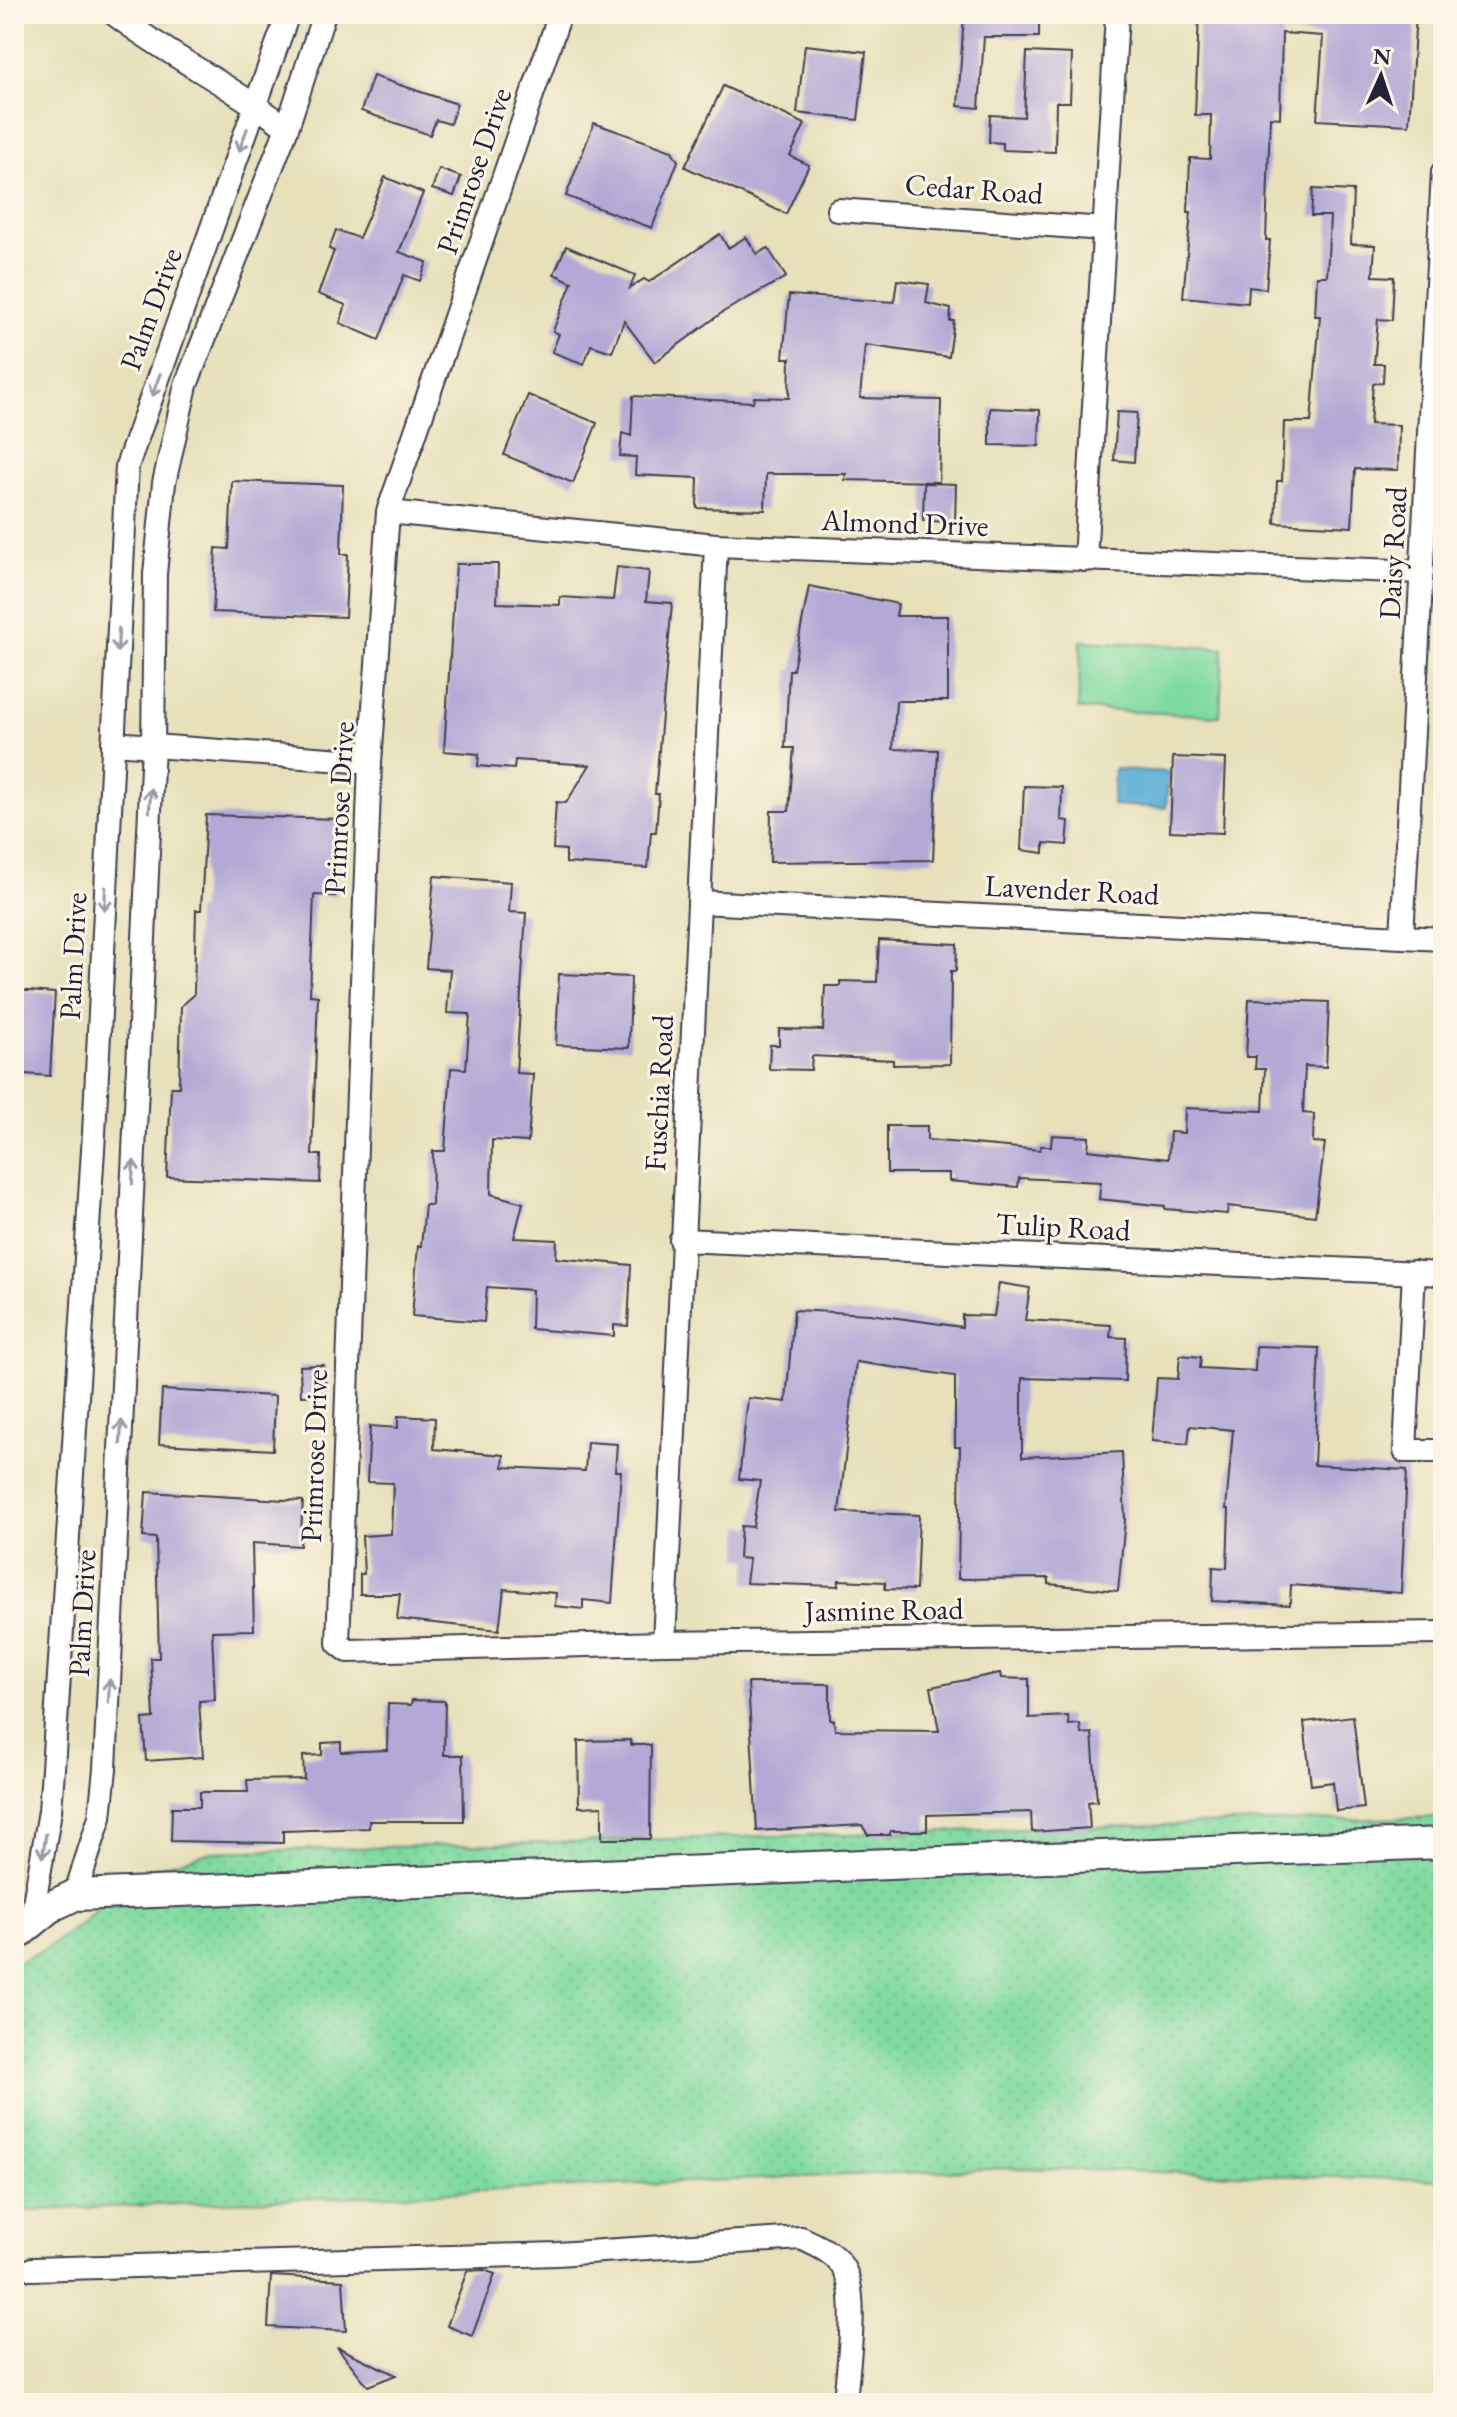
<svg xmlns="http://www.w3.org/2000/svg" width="1457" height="2417" viewBox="0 0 1457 2417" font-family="'EB Garamond',serif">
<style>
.grass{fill:url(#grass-dots);stroke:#507e6e;stroke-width:2}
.park{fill:#7fdaa0;stroke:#507e6e;stroke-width:2}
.water{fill:#5cafd7;stroke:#3f6889;stroke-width:2}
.building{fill:#b4a9d6}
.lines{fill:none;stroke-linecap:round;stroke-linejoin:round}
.street-casing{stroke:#403e4e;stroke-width:26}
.secondary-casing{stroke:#403e4e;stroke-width:34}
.street{stroke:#fff;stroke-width:22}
.secondary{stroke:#fff;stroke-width:30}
.oneway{stroke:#9c9ca7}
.labels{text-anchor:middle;stroke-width:6;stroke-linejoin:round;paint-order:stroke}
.street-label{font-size:30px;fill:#22223b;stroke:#fcf5e5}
</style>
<defs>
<pattern id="grass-dots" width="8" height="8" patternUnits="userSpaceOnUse" patternTransform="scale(2)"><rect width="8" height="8" fill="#7fdaa0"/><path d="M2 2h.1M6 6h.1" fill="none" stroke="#6dbb8b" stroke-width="1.8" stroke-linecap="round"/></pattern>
</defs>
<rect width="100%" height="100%" fill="#fcf5e5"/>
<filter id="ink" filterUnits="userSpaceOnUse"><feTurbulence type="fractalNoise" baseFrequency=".0125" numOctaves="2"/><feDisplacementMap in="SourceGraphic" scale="16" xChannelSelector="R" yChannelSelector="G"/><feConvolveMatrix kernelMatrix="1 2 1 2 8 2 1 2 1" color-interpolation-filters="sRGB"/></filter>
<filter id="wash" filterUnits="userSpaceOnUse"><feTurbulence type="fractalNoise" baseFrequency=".006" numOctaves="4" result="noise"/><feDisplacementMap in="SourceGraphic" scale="32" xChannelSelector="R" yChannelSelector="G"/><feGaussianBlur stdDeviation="1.8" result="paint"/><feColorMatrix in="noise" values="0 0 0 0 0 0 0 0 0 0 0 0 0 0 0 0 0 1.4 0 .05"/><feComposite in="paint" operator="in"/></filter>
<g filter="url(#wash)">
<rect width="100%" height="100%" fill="#e7e0bb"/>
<polygon class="grass" points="1443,1817 1443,2180 1015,2168 14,2211 14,1965 52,1945 84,1921 140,1872 212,1852"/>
<polygon class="park" points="1081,641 1223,648 1220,716 1078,709"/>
<polygon class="water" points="1114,769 1169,772 1166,808 1112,805"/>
<g id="blocks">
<g class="building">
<polygon points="964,14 1039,14 1039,37 984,37 979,108 958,106"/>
<polygon points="1199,14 1416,14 1409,125 1317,120 1323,36 1282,33 1280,118 1270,117 1266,240 1270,240 1266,289 1249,287 1248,303 1183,297 1191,212 1188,212 1190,158 1210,159 1211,115 1195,115"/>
<polygon points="805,45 866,52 858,120 797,113"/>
<polygon points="1027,52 1072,54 1070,102 1056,102 1055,152 1003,150 1003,143 989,142 990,115 1024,117"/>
<polygon points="373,76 457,104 450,124 436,120 430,135 361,111"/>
<polygon points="723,86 805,124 790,156 809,165 786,214 685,167"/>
<polygon points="594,123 672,151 678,161 652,228 566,196"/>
<polygon points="439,169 461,177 454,196 432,189"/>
<polygon points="385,177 423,193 399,252 427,262 420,281 404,275 379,340 340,323 346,305 318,294 334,251 329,249 336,230 359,238"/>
<polygon points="1313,189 1353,191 1351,244 1375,245 1373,276 1394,277 1392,320 1378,319 1374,364 1384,364 1383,382 1373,384 1370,424 1399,425 1398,470 1355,469 1352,527 1275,523 1277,481 1282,481 1284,422 1311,422 1320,316 1315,316 1317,276 1327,276 1330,216 1311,216"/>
<polygon points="720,234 728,248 746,237 757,254 768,248 786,277 723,312 655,362 624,321 612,352 591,345 584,364 552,352 559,334 553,331 572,282 554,274 566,246 635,275 630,288 644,279 649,282"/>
<polygon points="897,280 929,284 926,303 951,309 950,321 954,321 949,357 865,345 860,398 941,400 939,482 845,480 846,474 766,474 765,510 697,508 698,478 635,475 636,457 620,456 622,433 631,436 633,396 753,402 754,397 789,398 790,358 783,358 789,295 894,302"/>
<polygon points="528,395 597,423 573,483 504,455"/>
<polygon points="990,408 1040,410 1039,446 990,445"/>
<polygon points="1117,412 1137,413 1134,462 1114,460"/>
<polygon points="232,481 343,485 341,554 348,554 345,617 213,612 216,548 229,549"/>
<polygon points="924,483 956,484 955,522 923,521"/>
<polygon points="456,564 498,564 497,603 560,605 560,597 613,600 617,567 649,571 646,601 672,603 655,794 659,794 656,832 651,832 648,868 566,863 566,850 553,849 556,802 566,803 590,765 515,760 514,769 478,766 479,754 444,751"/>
<polygon points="809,586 898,604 896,616 948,616 948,701 896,701 893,749 938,750 933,860 770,862 771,811 789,811 794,748 785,748 789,670 793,670"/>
<polygon points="1173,757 1226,759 1223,833 1170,831"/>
<polygon points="1024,786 1062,787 1061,820 1069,821 1067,845 1044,843 1044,853 1021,850"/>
<polygon points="206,815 338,819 335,896 314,895 310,995 318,996 312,1155 321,1155 320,1183 167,1177 171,1087 179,1087 181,1006 194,995 196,910 201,910"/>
<polygon points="434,876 511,882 509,912 526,913 516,1073 533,1074 528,1142 492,1140 491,1194 523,1203 514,1238 557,1240 556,1258 631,1265 628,1326 614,1325 614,1336 531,1329 532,1290 487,1287 484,1322 412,1316 418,1246 421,1246 425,1205 432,1205 433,1151 445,1151 451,1068 466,1069 470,1014 447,1013 450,970 426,968"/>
<polygon points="879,940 957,944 956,971 951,971 950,1064 893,1065 893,1060 812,1056 811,1070 769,1069 770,1045 779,1045 779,1029 823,1030 825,986 840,986 840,981 877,982"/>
<polygon points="559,974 631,977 629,1048 556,1045"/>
<polygon points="14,990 55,993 50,1076 14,1073"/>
<polygon points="1249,999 1329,1002 1326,1067 1305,1066 1303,1113 1314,1114 1313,1142 1325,1143 1315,1216 1228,1206 1227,1214 1165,1209 1165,1206 1099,1199 1101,1182 1019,1178 1018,1187 949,1181 949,1173 887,1173 887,1126 927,1126 927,1140 1040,1150 1041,1146 1051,1146 1052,1135 1089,1137 1088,1150 1168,1159 1170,1132 1184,1133 1185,1108 1263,1111 1265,1069 1255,1069 1256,1057 1246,1057"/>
<polygon points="999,1283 1030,1288 1025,1320 1111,1325 1110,1337 1126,1338 1125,1381 1022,1378 1022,1457 1122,1452 1125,1520 1118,1591 1049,1584 1049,1578 958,1579 960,1447 955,1447 955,1376 856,1362 839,1512 919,1515 916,1590 885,1589 885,1582 839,1580 838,1586 746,1583 749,1559 739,1558 741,1526 753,1527 760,1481 739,1479 748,1398 786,1402 794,1310 870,1314 962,1327 962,1315 994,1316"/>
<polygon points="1256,1346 1319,1348 1314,1465 1407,1470 1401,1593 1291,1585 1290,1605 1212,1601 1213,1567 1227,1568 1229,1509 1226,1509 1233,1430 1190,1426 1188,1444 1152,1441 1157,1378 1178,1379 1180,1355 1201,1357 1200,1368 1255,1371"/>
<polygon points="324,1365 326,1395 301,1396 300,1366"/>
<polygon points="162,1390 275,1396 273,1450 159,1444"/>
<polygon points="398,1416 435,1418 434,1449 504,1455 503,1467 585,1471 587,1442 617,1444 615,1471 621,1471 612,1603 583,1600 583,1609 555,1606 556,1593 504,1589 499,1630 397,1619 400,1594 360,1594 360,1574 364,1574 362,1536 391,1534 393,1483 367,1482 370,1426 398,1428"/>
<polygon points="146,1492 303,1501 300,1546 252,1543 254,1630 212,1631 215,1700 199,1701 203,1757 146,1761 143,1719 154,1718 151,1658 159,1658 156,1538 143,1537"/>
<polygon points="1000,1673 1001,1678 1029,1679 1029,1718 1068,1716 1069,1725 1080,1724 1081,1734 1092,1733 1097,1801 1088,1802 1090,1828 1032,1832 1031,1812 927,1815 927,1831 890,1831 890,1835 868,1835 862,1825 757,1831 748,1683 830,1684 830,1720 834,1720 835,1730 939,1731 931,1687"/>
<polygon points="412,1700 445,1701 444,1755 463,1755 464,1821 369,1821 369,1828 283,1831 283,1843 171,1841 172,1807 200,1807 200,1792 248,1792 247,1780 304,1779 303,1756 322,1755 322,1743 341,1742 341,1752 387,1750 388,1704 411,1705"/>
<polygon points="1353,1716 1364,1808 1336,1811 1333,1782 1311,1785 1304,1722"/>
<polygon points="630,1740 631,1745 651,1745 650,1839 602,1839 602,1806 579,1807 578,1741"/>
<polygon points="484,2270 495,2274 472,2336 447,2326 467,2271"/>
<polygon points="271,2276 343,2280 346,2331 268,2327"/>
<polygon points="337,2347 396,2375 368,2386"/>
</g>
</g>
</g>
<g filter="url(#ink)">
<use href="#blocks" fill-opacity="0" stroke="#403e4e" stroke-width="2"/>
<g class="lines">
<defs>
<g id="street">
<path d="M114,14c55,42 118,72 173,114"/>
<polyline points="560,14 388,512 370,762 338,1643 348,1651 664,1643 1443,1633"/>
<polyline points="838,210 1104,229"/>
<polyline points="388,512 716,545 1422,572"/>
<polyline points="1085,560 1117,14"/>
<polyline points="113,743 370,762"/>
<polyline points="699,902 1443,939"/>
<polyline points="1402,937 1443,172"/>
<polyline points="681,1240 1443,1274"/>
<polyline points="1414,1272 1405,1451 1443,1451"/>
<polyline points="664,1643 716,545"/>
<polyline points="75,1895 100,1817 105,1769 153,746 155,574 164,483 186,385 287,128 324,14"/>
<polyline points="30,1927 50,1811 53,1769 94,1134 127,466 288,14"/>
<path d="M32,2269l525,-15 244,-16c17,8 35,15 44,33 14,28 2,100 0,132"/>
</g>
<polyline id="secondary" points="14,1937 52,1906 75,1895 1443,1843"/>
</defs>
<use href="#street" class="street-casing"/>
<use href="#secondary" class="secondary-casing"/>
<use href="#street" class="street"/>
<use href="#secondary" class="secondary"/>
</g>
<defs><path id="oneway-shaft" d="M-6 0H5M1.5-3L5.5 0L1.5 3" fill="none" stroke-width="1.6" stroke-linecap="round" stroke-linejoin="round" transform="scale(2)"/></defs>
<g class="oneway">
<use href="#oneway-shaft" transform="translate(243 140) rotate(110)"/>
<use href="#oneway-shaft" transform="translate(156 385) rotate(110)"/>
<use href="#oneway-shaft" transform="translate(118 640) rotate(93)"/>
<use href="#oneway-shaft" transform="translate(150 800) rotate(-87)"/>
<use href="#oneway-shaft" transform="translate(105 899) rotate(93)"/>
<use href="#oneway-shaft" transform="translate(133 1172) rotate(-87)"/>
<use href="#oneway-shaft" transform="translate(121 1432) rotate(-87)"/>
<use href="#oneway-shaft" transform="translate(109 1691) rotate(-87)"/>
<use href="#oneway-shaft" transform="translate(44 1846) rotate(99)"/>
</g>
</g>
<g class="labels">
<g class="street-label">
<text transform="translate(474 171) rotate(-71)" y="10">Primrose Drive</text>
<text transform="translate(974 189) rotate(4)" y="10">Cedar Road</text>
<text transform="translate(151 309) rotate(-70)" y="10">Palm Drive</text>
<text transform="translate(905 523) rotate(2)" y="10">Almond Drive</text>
<text transform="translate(1393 553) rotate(-87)" y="10">Daisy Road</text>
<text transform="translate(339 808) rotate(-87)" y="10">Primrose Drive</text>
<text transform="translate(1072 890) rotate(3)" y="10">Lavender Road</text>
<text transform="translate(73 956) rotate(-87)" y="10">Palm Drive</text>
<text transform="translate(659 1093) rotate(-87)" y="10">Fuschia Road</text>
<text transform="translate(1063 1227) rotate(3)" y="10">Tulip Road</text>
<text transform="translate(314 1456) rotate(-88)" y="10">Primrose Drive</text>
<text transform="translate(884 1610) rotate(-1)" y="10">Jasmine Road</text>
<text transform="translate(82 1613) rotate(-87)" y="10">Palm Drive</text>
</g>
</g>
<rect width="1457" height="2417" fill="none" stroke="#fcf5e5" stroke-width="48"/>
<g transform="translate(1381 76) rotate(3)" stroke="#fcf5e5" stroke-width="6" paint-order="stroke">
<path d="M0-6L14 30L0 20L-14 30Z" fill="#22223b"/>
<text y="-12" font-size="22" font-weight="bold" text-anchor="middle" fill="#22223b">N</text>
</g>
</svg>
